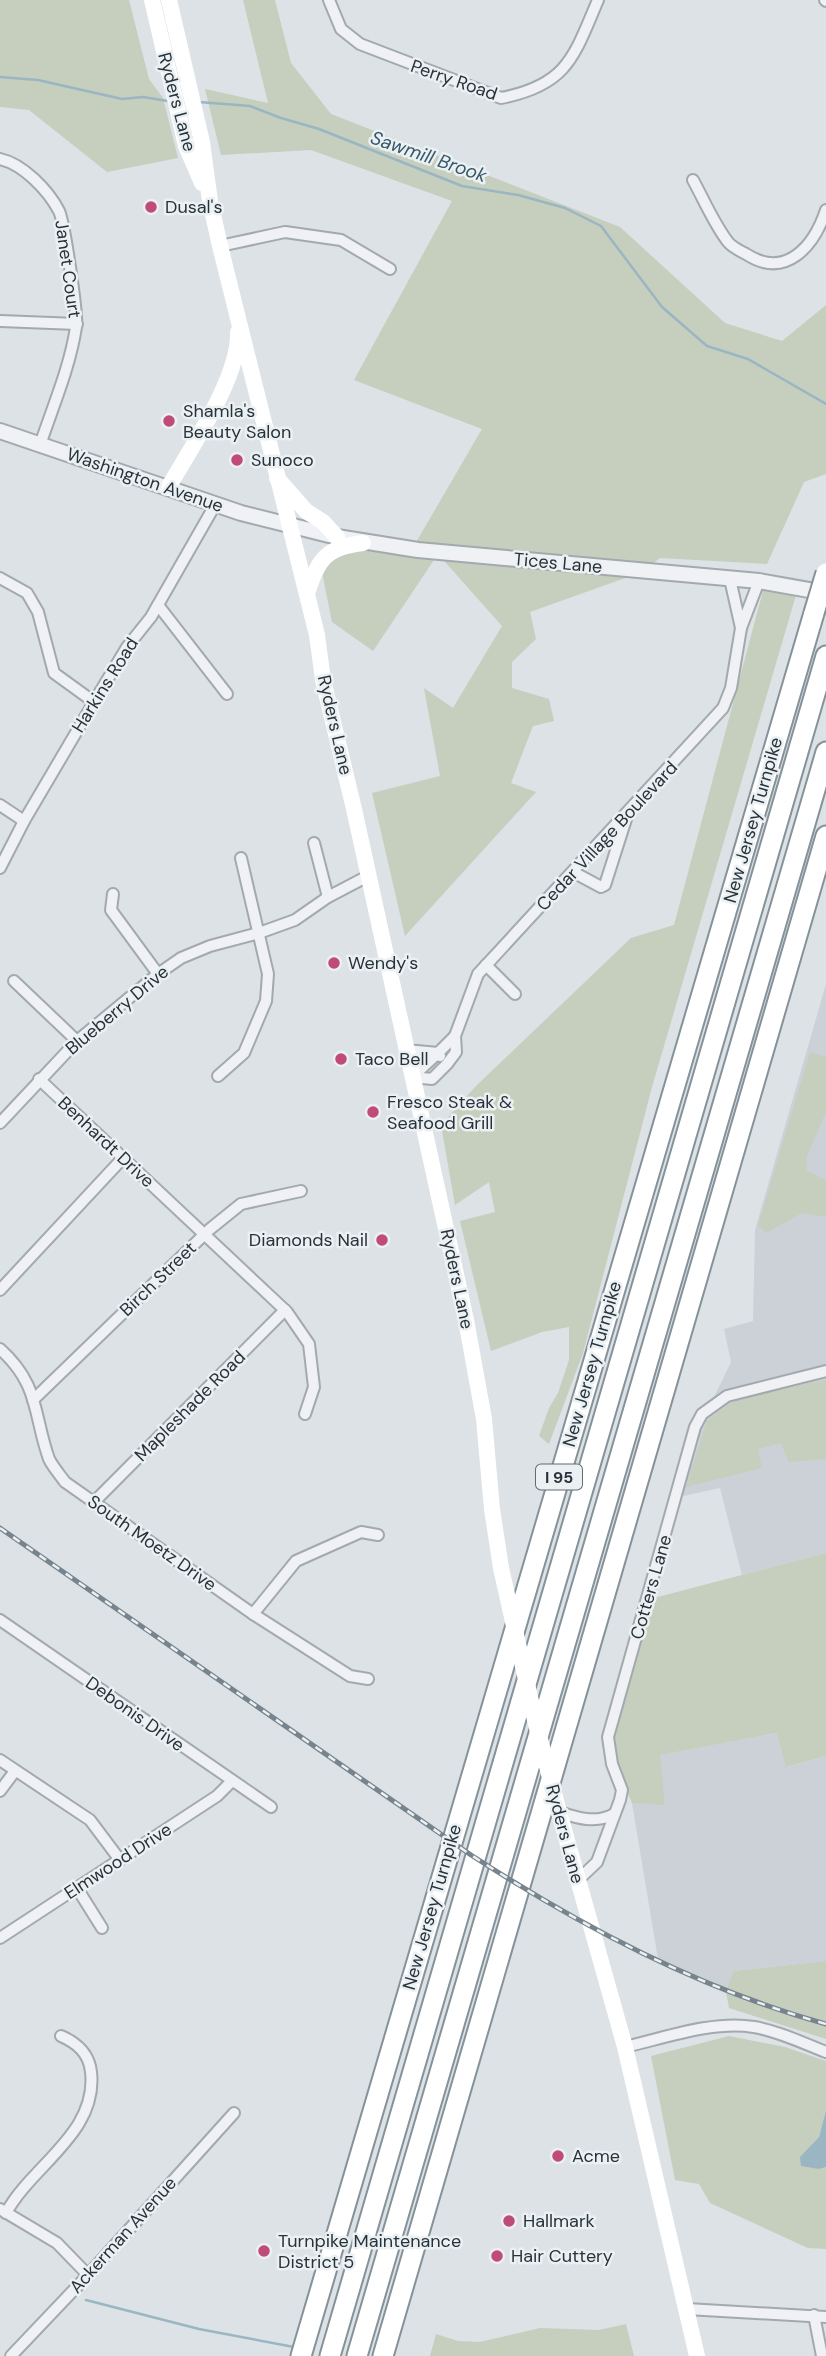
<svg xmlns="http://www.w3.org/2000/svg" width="826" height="2356" viewBox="0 0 826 2356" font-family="'DM Sans',sans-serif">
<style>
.built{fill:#cbd1d6}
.green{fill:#c6cebe}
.water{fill:#9ab6c2}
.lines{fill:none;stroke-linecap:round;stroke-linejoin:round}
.stream{stroke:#9ab6c2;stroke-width:2.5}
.minor-casing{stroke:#a2aaae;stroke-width:14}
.tertiary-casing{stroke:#a2aaae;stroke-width:18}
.motorway-casing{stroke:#85929a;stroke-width:23}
.minor{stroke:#eff1f4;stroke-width:10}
.tertiary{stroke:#eff1f4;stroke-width:14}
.secondary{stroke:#fff;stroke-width:16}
.motorway{stroke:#fff;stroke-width:19}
.rail-casing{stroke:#77848d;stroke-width:5}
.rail{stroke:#ebf0f3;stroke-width:2.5;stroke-dasharray:8;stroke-linecap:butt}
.motorway-bridge-casing{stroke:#85929a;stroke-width:23;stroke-linecap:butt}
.secondary-bridge{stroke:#fff;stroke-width:16}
.motorway-bridge{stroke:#fff;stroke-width:19}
.poi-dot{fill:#c04b76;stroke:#ebf0f3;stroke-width:2.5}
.labels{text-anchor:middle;stroke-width:5;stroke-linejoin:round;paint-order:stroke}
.shield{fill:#ebf0f3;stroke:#626b72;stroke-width:2}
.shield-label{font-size:16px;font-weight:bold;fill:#27323a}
.street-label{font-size:18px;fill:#27323a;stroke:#ebf0f3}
.poi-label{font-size:18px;fill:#27323a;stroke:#ebf0f3;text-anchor:start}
.water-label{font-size:19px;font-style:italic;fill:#36586a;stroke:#ebf0f3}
</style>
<rect width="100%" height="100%" fill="#dce2e5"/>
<g class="built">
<polygon points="826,984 826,1553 742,1575 720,1488 679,1497 700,1426 731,1362 724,1329 753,1321 755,1230"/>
<polygon points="778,1733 787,1767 826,1756 826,1961 733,1971 726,1991 658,1959 632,1803 665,1804 659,1755"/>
</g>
<g class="green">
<polygon points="0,0 129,0 149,79 163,98 178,158 107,172 29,110 0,107"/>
<polygon points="243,0 275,0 291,63 331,114 620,227 725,323 782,341 826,305 826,474 804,482 767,564 660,558 642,572 530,612 536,639 512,662 512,688 549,699 554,721 533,726 511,783 536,792 405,936 372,793 440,776 424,688 453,708 502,626 438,554 373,651 332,622 321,567 353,543 411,551 482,429 354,380 452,201 311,150 221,155 205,89 268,103"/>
<polygon points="764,587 796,595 652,1087 583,1353 549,1444 539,1436 549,1408 558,1393 569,1360 569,1327 542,1332 491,1351 460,1221 495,1212 489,1182 455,1205 441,1125 475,1087 631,938 674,925"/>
<polygon points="810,1052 826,1057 826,1112 807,1156 806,1170 826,1180 826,1217 802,1213 766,1233 758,1226"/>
<polygon points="826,1380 826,1459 789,1462 781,1443 758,1449 762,1468 686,1487 707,1421 736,1399"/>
<polygon points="826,1553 826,1756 786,1767 777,1733 660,1755 665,1805 632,1803 607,1746 650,1599"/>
<polygon points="826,1961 826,2039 729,2008 726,1991 733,1971"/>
<polygon points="729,2036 785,2047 826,2061 826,2110 819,2137 800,2158 819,2169 826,2167 826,2249 808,2248 710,2203 699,2184 675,2180 651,2056"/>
<polygon points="626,2324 634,2356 430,2356 436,2334 458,2341 480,2342 540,2328 599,2330"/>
</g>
<polygon class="water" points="826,2110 826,2167 819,2169 801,2166 800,2157 819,2137"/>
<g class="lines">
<g class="stream">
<polyline points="0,77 38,80 122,99 143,97 168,101"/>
<polyline points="199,102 250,106 281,118 319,129 462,186 518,195 565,208 601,226 662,307 707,346 748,359 826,404"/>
<polyline points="86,2300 199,2329 294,2347"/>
</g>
<defs>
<g id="minor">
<path d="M329,0l12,29 19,15 141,54c67,-13 73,-42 97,-98"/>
<polyline points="825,0 826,1"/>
<path d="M0,159c23,5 48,31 59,52 5,10 19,103 17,116 -6,40 -23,79 -36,118"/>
<path d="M693,180c11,20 21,44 35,62 4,5 12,9 18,12 40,26 68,-8 80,-44"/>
<polyline points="220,246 285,232 341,240 390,269"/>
<polyline points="0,321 77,324"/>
<polyline points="0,578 27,593 38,612 54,673 94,702"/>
<polyline points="730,579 741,628 759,581"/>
<polyline points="158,605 227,694"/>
<polyline points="0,805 24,821"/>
<polyline points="314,843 328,897"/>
<polyline points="0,868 24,821 94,702 127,647 151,617 215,505"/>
<polyline points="573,872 601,887 605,885 627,816"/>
<polyline points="113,894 111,910 158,974"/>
<polyline points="486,965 515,994"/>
<polyline points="14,981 77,1041"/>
<polyline points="406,1050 438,1053 455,1036"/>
<polyline points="218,1076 244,1053 266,1001 268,974 241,858"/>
<polyline points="412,1077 432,1079 447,1064 456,1052 455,1036 478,974 723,708 731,688 741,628"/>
<polyline points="412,1077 438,1053 440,1056"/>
<polyline points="39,1079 287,1312 309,1344 314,1387 305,1414"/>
<polyline points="0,1123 77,1041 158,974 181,958 210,946 259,933 295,920 328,897 368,876"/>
<polyline points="0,1290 123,1158"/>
<path d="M0,1349c40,36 33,65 49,110 4,8 11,16 16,23l188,132 97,62 18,3"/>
<polyline points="33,1400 210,1229 241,1204 301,1191"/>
<polyline points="94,1502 285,1310"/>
<polyline points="253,1614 296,1561 361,1532 378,1535"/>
<polyline points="0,1620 271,1807"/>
<polyline points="0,1760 90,1820 120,1860"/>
<polyline points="0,1791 15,1771"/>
<path d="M559,1812c18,6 37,12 55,2"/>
<polyline points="578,1880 597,1862 620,1800 622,1790 612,1764 608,1737 695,1427 702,1414 727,1396 826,1371"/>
<polyline points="77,1888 102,1928"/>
<polyline points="0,1938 217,1796 232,1781"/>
<path d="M625,2047c39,-9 89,-27 129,-20 24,4 49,16 72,25"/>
<polyline points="0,2209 57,2243 88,2275"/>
<path d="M6,2213c26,-48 92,-80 85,-141 -2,-19 -14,-29 -30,-36"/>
<polyline points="687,2309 826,2317"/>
<polyline points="814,2315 822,2356"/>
<polyline points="11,2356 88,2275 234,2113"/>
</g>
<polyline id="tertiary" points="0,431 241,513 337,537 418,550 759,581 826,593"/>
<g id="motorway">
<polyline points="301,2356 814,613"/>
<polyline points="330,2356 826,656"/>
<polyline points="357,2356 826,752"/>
<polyline points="383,2356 826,836"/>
</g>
</defs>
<use href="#minor" class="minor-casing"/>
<use href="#tertiary" class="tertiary-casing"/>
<use href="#motorway" class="motorway-casing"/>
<use href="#minor" class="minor"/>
<use href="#tertiary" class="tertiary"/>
<g class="secondary">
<polyline points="152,0 186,146 202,183"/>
<polyline points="169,0 202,142 210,201 220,246 317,635 323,680 354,809 466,1320 484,1419 492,1509 501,1568"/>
<polyline points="277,478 306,511 323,522 337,537"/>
<path d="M168,488c22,-39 72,-111 70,-156"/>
<path d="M308,591c10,-33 20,-44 55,-48"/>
<polyline points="559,1812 625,2047 697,2356"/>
</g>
<use href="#motorway" class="motorway"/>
<defs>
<path id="rail" d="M0,1528l471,327c110,71 228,134 355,169"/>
</defs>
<use href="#rail" class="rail-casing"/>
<use href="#rail" class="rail"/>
<defs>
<polyline id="motorway-bridge" points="814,613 826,573"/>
</defs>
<use href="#motorway-bridge" class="motorway-bridge-casing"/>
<polyline class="secondary-bridge" points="501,1568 536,1724 559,1812"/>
<use href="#motorway-bridge" class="motorway-bridge"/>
</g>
<g class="poi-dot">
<circle cx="151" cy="207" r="7"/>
<circle cx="169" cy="421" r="7"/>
<circle cx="237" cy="460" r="7"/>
<circle cx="334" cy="963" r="7"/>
<circle cx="341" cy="1059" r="7"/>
<circle cx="373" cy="1112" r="7"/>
<circle cx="382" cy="1240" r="7"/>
<circle cx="558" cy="2156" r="7"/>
<circle cx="509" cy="2221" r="7"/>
<circle cx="264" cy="2251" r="7"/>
<circle cx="497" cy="2256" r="7"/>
</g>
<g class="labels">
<rect class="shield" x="536" y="1464.5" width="46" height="25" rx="5"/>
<g class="shield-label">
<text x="559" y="1483">I 95</text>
</g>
<g class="street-label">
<text transform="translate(454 80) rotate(19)" y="6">Perry Road</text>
<text transform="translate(177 102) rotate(75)" y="6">Ryders Lane</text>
<text transform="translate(68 269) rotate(82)" y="6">Janet Court</text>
<text transform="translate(145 480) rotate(19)" y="6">Washington Avenue</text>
<text transform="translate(558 563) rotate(5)" y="6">Tices Lane</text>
<text transform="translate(105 685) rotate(-58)" y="6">Harkins Road</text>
<text transform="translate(335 725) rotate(77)" y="6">Ryders Lane</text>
<text transform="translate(753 820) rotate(-74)" y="6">New Jersey Turnpike</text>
<text transform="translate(607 836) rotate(-47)" y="6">Cedar Village Boulevard</text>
<text transform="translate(117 1010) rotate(-40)" y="6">Blueberry Drive</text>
<text transform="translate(106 1142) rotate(43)" y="6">Benhardt Drive</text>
<text transform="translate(158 1279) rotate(-44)" y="6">Birch Street</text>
<text transform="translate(457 1279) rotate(78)" y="6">Ryders Lane</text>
<text transform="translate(592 1364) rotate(-74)" y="6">New Jersey Turnpike</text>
<text transform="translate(190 1406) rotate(-45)" y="6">Mapleshade Road</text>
<text transform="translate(152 1543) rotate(35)" y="6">South Moetz Drive</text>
<text transform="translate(651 1587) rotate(-74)" y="6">Cotters Lane</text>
<text transform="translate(135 1714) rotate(35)" y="6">Debonis Drive</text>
<text transform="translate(565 1834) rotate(75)" y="6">Ryders Lane</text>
<text transform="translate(118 1861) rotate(-33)" y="6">Elmwood Drive</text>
<text transform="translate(432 1907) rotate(-74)" y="6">New Jersey Turnpike</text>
<text transform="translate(123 2235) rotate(-48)" y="6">Ackerman Avenue</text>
</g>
<g class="poi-label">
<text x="165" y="213">Dusal's</text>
<text x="183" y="417">Shamla's<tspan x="183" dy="21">Beauty Salon</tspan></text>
<text x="251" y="466">Sunoco</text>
<text x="348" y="969">Wendy's</text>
<text x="355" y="1065">Taco Bell</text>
<text x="387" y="1108">Fresco Steak &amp;<tspan x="387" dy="21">Seafood Grill</tspan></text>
<text x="368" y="1246" text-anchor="end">Diamonds Nail</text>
<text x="572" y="2162">Acme</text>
<text x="523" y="2227">Hallmark</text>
<text x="278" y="2247">Turnpike Maintenance<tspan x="278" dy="21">District 5</tspan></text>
<text x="511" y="2262">Hair Cuttery</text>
</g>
<g class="water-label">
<text transform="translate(429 156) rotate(19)" y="7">Sawmill Brook</text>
</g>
</g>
</svg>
